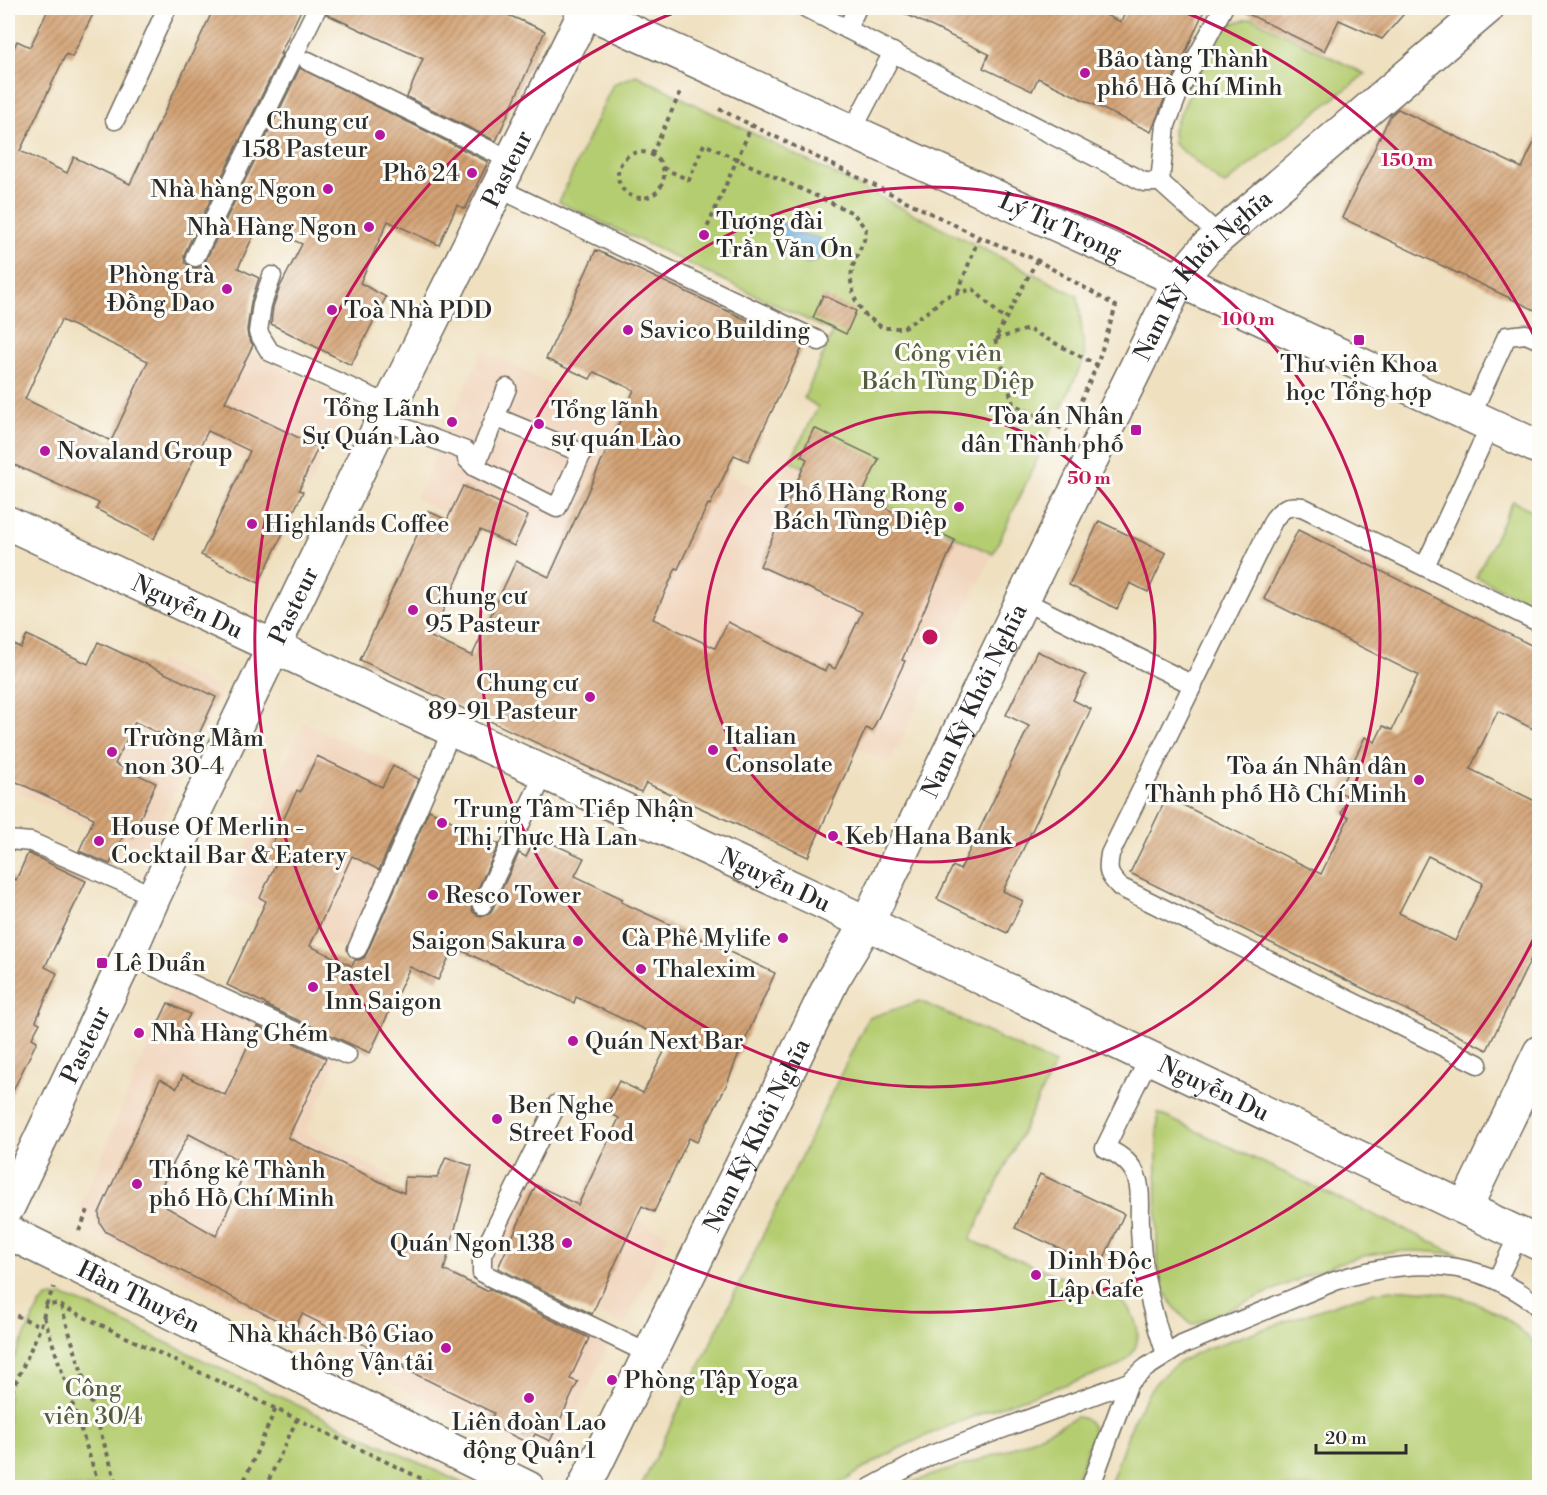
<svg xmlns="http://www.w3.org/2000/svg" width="1547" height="1495" viewBox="0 0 1547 1495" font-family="'Libre Bodoni',serif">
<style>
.built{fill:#f1d5bd}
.green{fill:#b5cd71;stroke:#707c4e;stroke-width:1.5}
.water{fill:url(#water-rules);stroke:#4a6c85;stroke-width:1.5}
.building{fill:url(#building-hatch);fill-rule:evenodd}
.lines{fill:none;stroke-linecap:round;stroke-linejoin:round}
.service-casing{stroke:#706a5f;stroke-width:21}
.minor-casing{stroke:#706a5f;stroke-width:36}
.tertiary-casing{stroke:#706a5f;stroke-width:36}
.secondary-casing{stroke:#706a5f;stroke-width:36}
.path{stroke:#706a5f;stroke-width:4;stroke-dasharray:4.5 4.5;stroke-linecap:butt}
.service{stroke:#fff;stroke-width:18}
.minor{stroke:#fff;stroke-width:33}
.tertiary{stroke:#fff;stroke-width:33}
.secondary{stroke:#fff;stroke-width:33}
.ring{fill:none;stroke:#c2185b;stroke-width:3}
.poi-dot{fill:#b5179e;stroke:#fdfcf7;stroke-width:2}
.labels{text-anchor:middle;stroke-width:6;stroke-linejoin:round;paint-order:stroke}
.poi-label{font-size:24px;fill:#2b2b2b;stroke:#fdfcf7;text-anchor:start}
.street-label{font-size:24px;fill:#2b2b2b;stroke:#fdfcf7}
.park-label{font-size:24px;fill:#545c40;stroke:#fdfcf7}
.centre{fill:#c2185b;stroke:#fdfcf7;stroke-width:3}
.ring-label{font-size:18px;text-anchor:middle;font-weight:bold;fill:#c2185b;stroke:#fdfcf7;stroke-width:6;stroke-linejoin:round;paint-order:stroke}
</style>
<defs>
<pattern id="water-rules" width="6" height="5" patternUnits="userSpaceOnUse" patternTransform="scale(1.5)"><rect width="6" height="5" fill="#6aaedf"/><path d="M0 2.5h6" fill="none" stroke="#578eb5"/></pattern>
<pattern id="building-hatch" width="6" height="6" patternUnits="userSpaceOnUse" patternTransform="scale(1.5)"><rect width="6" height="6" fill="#d3a274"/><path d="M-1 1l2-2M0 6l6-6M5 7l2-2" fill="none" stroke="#ab845f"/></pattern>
</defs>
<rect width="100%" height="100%" fill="#fdfcf7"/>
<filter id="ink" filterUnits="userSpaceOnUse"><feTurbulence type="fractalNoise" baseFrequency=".0167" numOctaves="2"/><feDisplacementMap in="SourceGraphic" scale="12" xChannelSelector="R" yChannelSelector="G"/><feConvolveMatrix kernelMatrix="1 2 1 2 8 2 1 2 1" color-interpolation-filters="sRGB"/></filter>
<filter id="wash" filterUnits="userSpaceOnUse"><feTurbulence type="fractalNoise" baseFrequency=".008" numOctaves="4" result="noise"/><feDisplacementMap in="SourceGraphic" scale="24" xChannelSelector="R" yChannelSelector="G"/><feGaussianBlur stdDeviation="1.35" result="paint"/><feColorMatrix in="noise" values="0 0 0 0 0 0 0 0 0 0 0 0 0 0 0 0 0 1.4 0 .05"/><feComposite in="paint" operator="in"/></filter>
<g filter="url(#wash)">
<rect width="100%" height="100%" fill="#efe0c0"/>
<g class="built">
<polygon points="172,303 253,342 249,353 350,402 308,489 206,440 197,458 117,419"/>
<polygon points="482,350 774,498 790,461 993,554 939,660 890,763 698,670 709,645 416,499"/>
<polygon points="160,660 222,689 147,852 13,789 63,682 135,715"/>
<polygon points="304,722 427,780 347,951 224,893"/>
<polygon points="172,988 338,1058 305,1133 391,1176 365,1229 439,1266 608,1345 557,1456 546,1463 385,1380 191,1284 94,1233 79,1210"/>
<polygon points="534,1171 668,1235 625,1325 491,1261"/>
</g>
<g class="green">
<polygon points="1252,18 1365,74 1224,185 1174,144 1173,129 1222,26"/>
<polygon points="636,75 1078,296 1085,357 993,554 790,461 818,407 804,398 833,332 559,202 613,84"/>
<polygon points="1513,501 1539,514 1539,608 1476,577"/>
<path d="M920,1001l135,63 -85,176 153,62c22,24 20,53 -11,67 -70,24 -143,45 -210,78 -24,12 -46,26 -67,40h-194l227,-469z"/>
<path d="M1158,1113l301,142c-26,-4 -52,-6 -78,-2 -34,4 -65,19 -96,32 -31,14 -62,27 -93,40 -12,-10 -22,-21 -28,-36 -8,-20 -7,-43 -7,-64 -1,-38 0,-75 1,-112z"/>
<path d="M1401,1289c57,2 100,16 138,60v138h-430c13,-34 27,-86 53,-111 12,-12 27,-20 43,-27l146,-50 25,-7z"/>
<polygon points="63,1296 87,1305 470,1487 8,1487 8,1370 40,1305 47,1298"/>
<path d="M1076,1417c11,1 16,5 18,16l-21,54h-172c32,-14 63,-21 96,-33 27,-10 53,-23 79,-37z"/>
</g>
<path class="water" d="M780,223l6,1c9,13 20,10 34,14l5,10c-9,32 -42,4 -52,-13l3,-11z"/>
<g id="blocks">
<g class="building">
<path d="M49,8h47l-24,49 -6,-3 -46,97 47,22 7,-16 56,27 84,-176h88l-22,46h2l-97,198 -1,5 1,6 6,4 5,1 5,-1 4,-5 95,-194 188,94 -23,47 -8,-4 -18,40 -51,-24 -28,62 26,14 -35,68 -80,-41 2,-17 7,-20 22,-43 -43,-20 -21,44 21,10 -8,24 -4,28 1,7 5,8 -28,57 93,45 -19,43 4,2 -44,91 -58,-28 49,-104 -42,-20 -54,108 -58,-30 3,-6 -91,-41v-401l9,-20 13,6zM61,320l87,41 -37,80 -86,-42z"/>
<polygon points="328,8 492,8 545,31 496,141 407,97 423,59 326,14"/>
<polygon points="893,8 1090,8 1121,22 1127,8 1205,8 1180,65 1170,85 1151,132 1038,78 1032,91 983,68 989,54"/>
<polygon points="1236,8 1409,8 1382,39 1339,20 1324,51"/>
<polygon points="1398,109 1522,168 1539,132 1539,312 1342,218 1390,116"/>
<polygon points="596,250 803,346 748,461 734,455 710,505 708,504 678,569 676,568 653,619 715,648 728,622 825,671 828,665 835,669 862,612 760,566 807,459 801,456 814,428 879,459 861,497 955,540 902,660 905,661 872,731 866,728 808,857 646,783 641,792 360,660 428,511 447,520 463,486 528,516 514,546 480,530 431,637 472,656 516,561 549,577 634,390 594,372 590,379 546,359"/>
<polygon points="823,295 856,311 846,334 813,318"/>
<polygon points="1099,521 1166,553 1148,592 1130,583 1117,609 1069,585"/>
<path d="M1298,530l241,119v83l-41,-21 -28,58 69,34v139l-52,108 -357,-177 37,-76 154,77 28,-57 -8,-4 7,-17 -9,-4 26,-55 10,5 8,-16 9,4 26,-55 -154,-76zM1428,856l55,27 -28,58 -56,-28z"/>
<polygon points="27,635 88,664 98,642 216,697 192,749 135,722 115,764 156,783 132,836 125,832 110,864 79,851 94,818 8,778 8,642 21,648"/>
<polygon points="1037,651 1086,675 1073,700 1091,709 1073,747 1072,747 1003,891 1023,901 1007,933 937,899 953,866 960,870 1029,726 1006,715"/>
<polygon points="317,756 382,787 393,766 419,779 379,870 352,856 310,946 352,966 355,960 359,960 364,958 367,953 429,810 499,844 472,901 471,906 473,912 477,915 483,916 489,914 492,910 519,853 526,857 536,836 584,858 575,876 623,899 621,902 775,973 737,1058 727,1084 697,1142 689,1138 654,1212 642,1206 592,1314 498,1268 536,1185 578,1205 619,1118 604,1110 619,1081 643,1093 667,1046 659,1042 661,1037 576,997 574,1003 454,947 438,980 410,967 370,1053 267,1006 268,1005 227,985 266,901 260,898 275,865 265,860 297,790 300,792"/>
<polygon points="28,853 86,881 45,967 57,973 36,1021 40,1023 32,1038 37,1041 8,1101 8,876 16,880"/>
<polygon points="168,1003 190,1014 179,1035 158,1024"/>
<path d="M257,1026l69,32 -38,80 116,55 1,-16 32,1 9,-21 26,9 -28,104 43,21 2,-2 100,49 -19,41 8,3 -28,59 -15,-7 -5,10 -41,-20 5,-11 -91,-45 2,-3 -103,-51 -8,15 -188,-97 -6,-9 -1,-10 61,-134 17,9 6,-13 42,20zM189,1134l59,31 -32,71 -62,-36z"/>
<polygon points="1040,1174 1124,1214 1100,1267 1015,1228"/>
</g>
</g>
</g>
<g filter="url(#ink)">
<use href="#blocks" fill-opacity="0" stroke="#706a5f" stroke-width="1.5"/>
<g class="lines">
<defs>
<g id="service">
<polyline points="806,8 1144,182 1160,182 1166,125 1180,89 1223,8"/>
<polyline points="847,29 857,8"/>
<polyline points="308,61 512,161"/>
<polyline points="115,120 167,8"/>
<polyline points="852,131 893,52"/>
<polyline points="1160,182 1220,236"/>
<polyline points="498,188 819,341"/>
<polyline points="195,257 317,8"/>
<polyline points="272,276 262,304 258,332 270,352 390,405"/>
<polyline points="1470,417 1507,336 1526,334 1540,340"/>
<polyline points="383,420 466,451 467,459 475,467 557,508 582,453 495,417"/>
<polyline points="475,467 507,388"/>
<polyline points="1425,566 1490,426"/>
<polyline points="1022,600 1193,685"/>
<polyline points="8,840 31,842 154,896"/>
<polyline points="482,905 544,774"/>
<polyline points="357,949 452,730"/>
<polyline points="128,955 347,1055"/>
<path d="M1149,1058l-44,90c14,6 27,15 32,30 5,14 2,31 3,46 0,10 1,21 2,32 4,34 13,66 24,98"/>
<path d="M1478,1064l-358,-177c-12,-12 -13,-16 -10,-33l164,-335c9,-11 13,-14 28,-12l238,116"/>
<polyline points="557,1104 482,1255 482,1273 649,1354"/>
<polyline points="1497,1280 1519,1234"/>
<path d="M870,1488l61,-33 198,-73 18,-15 35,-22 153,-64c55,-18 117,-25 171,4 12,6 25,14 34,24"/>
<polyline points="1090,1488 1129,1382"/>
</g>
<g id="minor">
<polyline points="1465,1208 1540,1052"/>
<path id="s1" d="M8,1232l520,256"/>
</g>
<g id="tertiary">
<path id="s2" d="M580,8l599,272 361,168"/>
<path id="s3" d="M8,523l817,380 715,341"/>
</g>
<g id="secondary">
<path id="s4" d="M8,1207l120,-252 26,-59 236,-491 196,-395 4,-2"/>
<path id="s5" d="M584,1488l249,-509 34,-56 173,-359 139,-284 27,-32 281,-240"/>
</g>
</defs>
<use href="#service" class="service-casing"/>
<use href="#minor" class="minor-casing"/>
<use href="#tertiary" class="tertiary-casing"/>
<use href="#secondary" class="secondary-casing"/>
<g class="path">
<polyline points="719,109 979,237 1037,260 1116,306 1097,365 1069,427"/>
<circle cx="641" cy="175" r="23"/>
<polyline points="652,154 681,91"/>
<polyline points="663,168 689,180 704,144 853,213 866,229 864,240 852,268 851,282 855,299 859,306 864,314 880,326 884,328 903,328 930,310 944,297 973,289 1005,320"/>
<polyline points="704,235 752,125"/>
<polyline points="1037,260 995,339 1013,404 1067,431"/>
<polyline points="958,292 979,237"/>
<polyline points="996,339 1028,329 1097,365"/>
<polyline points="79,1231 88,1210"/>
<polyline points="46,1305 54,1287"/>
<polyline points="61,1306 118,1488"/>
<polyline points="8,1312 41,1326"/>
<polyline points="44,1317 100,1488"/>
<polyline points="8,1400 41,1326 46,1305 57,1304 441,1488"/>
<polyline points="241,1488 276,1408"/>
<polyline points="265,1488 297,1419"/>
</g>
<use href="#service" class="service"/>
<use href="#minor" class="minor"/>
<use href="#tertiary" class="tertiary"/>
<use href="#secondary" class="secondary"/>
</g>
</g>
<g class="ring">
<circle cx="930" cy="637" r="225"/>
<circle cx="930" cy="637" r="450"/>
<path d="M1539 928A675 675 0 1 1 683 9M1177 9A675 675 0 0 1 1539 346"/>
</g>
<g class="poi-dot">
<circle cx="1085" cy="73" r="6"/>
<circle cx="380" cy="135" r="6"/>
<circle cx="472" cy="173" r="6"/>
<circle cx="328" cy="189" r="6"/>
<circle cx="369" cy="227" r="6"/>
<circle cx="704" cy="235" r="6"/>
<circle cx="227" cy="289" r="6"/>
<circle cx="332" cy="310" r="6"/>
<circle cx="628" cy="330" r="6"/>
<rect x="1353" y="334" width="12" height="12" rx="3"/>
<circle cx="452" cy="422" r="6"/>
<circle cx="539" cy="424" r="6"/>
<rect x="1130" y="424" width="12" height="12" rx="3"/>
<circle cx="45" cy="451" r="6"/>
<circle cx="959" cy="507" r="6"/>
<circle cx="252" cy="524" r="6"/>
<circle cx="413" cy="610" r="6"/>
<circle cx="590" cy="697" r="6"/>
<circle cx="713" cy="750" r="6"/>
<circle cx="112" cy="752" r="6"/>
<circle cx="1419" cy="780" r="6"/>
<circle cx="442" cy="823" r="6"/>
<circle cx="833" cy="836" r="6"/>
<circle cx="99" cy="841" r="6"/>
<circle cx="433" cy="895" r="6"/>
<circle cx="783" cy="938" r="6"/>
<circle cx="578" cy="941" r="6"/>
<rect x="96" y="957" width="12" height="12" rx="3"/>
<circle cx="641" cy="969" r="6"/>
<circle cx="313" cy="987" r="6"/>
<circle cx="139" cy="1033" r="6"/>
<circle cx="573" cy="1041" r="6"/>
<circle cx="497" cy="1119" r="6"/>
<circle cx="137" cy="1184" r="6"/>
<circle cx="567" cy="1243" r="6"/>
<circle cx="1036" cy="1275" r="6"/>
<circle cx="446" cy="1348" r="6"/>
<circle cx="612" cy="1380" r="6"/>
<circle cx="529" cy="1398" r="6"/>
</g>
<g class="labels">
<g class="poi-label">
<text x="1097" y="67">Bảo tàng Thành<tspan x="1097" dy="28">phố Hồ Chí Minh</tspan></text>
<text x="368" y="129" text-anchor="end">Chung cư<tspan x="368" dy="28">158 Pasteur</tspan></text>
<text x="460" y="181" text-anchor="end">Phở 24</text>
<text x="316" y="197" text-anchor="end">Nhà hàng Ngon</text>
<text x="716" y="229">Tượng đài<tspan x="716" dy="28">Trần Văn Ơn</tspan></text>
<text x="357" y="235" text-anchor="end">Nhà Hàng Ngon</text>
<text x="215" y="283" text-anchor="end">Phòng trà<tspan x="215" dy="28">Đồng Dao</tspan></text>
<text x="344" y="318">Toà Nhà PDD</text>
<text x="640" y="338">Savico Building</text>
<text x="1359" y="372" text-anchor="middle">Thư viện Khoa<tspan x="1359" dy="28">học Tổng hợp</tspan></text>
<text x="440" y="416" text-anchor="end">Tổng Lãnh<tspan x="440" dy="28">Sự Quán Lào</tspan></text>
<text x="551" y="418">Tổng lãnh<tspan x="551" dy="28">sự quán Lào</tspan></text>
<text x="1124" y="424" text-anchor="end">Tòa án Nhân<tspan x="1124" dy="28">dân Thành phố</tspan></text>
<text x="57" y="459">Novaland Group</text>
<text x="947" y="501" text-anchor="end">Phố Hàng Rong<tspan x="947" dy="28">Bách Tùng Diệp</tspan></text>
<text x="264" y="532">Highlands Coffee</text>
<text x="425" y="604">Chung cư<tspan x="425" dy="28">95 Pasteur</tspan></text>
<text x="578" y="691" text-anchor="end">Chung cư<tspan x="578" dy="28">89-91 Pasteur</tspan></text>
<text x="725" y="744">Italian<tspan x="725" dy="28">Consolate</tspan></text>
<text x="124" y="746">Trường Mầm<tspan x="124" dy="28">non 30-4</tspan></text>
<text x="1407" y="774" text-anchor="end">Tòa án Nhân dân<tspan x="1407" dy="28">Thành phố Hồ Chí Minh</tspan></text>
<text x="454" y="817">Trung Tâm Tiếp Nhận<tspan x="454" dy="28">Thị Thực Hà Lan</tspan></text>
<text x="111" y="835">House Of Merlin -<tspan x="111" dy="28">Cocktail Bar &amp; Eatery</tspan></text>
<text x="845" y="844">Keb Hana Bank</text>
<text x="445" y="903">Resco Tower</text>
<text x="771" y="946" text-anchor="end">Cà Phê Mylife</text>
<text x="566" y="949" text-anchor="end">Saigon Sakura</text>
<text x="114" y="971">Lê Duẩn</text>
<text x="653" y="977">Thalexim</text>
<text x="325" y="981">Pastel<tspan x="325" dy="28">Inn Saigon</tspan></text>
<text x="151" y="1041">Nhà Hàng Ghém</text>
<text x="585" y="1049">Quán Next Bar</text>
<text x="509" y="1113">Ben Nghe<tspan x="509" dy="28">Street Food</tspan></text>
<text x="149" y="1178">Thống kê Thành<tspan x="149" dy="28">phố Hồ Chí Minh</tspan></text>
<text x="555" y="1251" text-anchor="end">Quán Ngon 138</text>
<text x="1048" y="1269">Dinh Độc<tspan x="1048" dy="28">Lập Cafe</tspan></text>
<text x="434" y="1342" text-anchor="end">Nhà khách Bộ Giao<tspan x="434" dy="28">thông Vận tải</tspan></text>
<text x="624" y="1388">Phòng Tập Yoga</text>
<text x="529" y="1430" text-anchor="middle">Liên đoàn Lao<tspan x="529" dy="28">động Quận 1</tspan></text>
</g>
<g class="street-label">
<text dy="8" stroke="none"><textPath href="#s4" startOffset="1152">Pasteur</textPath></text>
<text dy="8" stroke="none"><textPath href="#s2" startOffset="528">Lý Tự Trọng</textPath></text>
<text dy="8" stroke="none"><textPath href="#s5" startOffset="1365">Nam Kỳ Khởi Nghĩa</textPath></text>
<text dy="8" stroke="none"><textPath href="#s4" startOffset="666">Pasteur</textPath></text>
<text dy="8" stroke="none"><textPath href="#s3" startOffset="198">Nguyễn Du</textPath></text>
<text dy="8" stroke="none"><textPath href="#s5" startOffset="879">Nam Kỳ Khởi Nghĩa</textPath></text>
<text dy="8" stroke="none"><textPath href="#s3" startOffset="846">Nguyễn Du</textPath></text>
<text dy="8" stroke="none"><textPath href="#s4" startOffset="180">Pasteur</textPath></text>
<text dy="8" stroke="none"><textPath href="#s3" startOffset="1332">Nguyễn Du</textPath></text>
<text dy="8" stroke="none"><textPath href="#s5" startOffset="393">Nam Kỳ Khởi Nghĩa</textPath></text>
<text dy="8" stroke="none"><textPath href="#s1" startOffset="146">Hàn Thuyên</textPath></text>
</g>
<g class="park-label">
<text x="948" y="361">Công viên<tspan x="948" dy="28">Bách Tùng Diệp</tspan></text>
<text x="93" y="1396">Công<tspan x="93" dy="28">viên 30/4</tspan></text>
</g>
</g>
<circle cx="930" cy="637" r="9" class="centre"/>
<g class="ring-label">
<text x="1407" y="166">150 m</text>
<text x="1248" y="325">100 m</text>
<text x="1089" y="484">50 m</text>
</g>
<rect width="1547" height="1495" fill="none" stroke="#fdfcf7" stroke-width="30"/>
<path d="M1316 1444v9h90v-9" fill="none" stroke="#2b2b2b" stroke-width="3"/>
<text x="1325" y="1444" font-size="18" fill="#2b2b2b" stroke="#fdfcf7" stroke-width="4.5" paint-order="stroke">20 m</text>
</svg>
